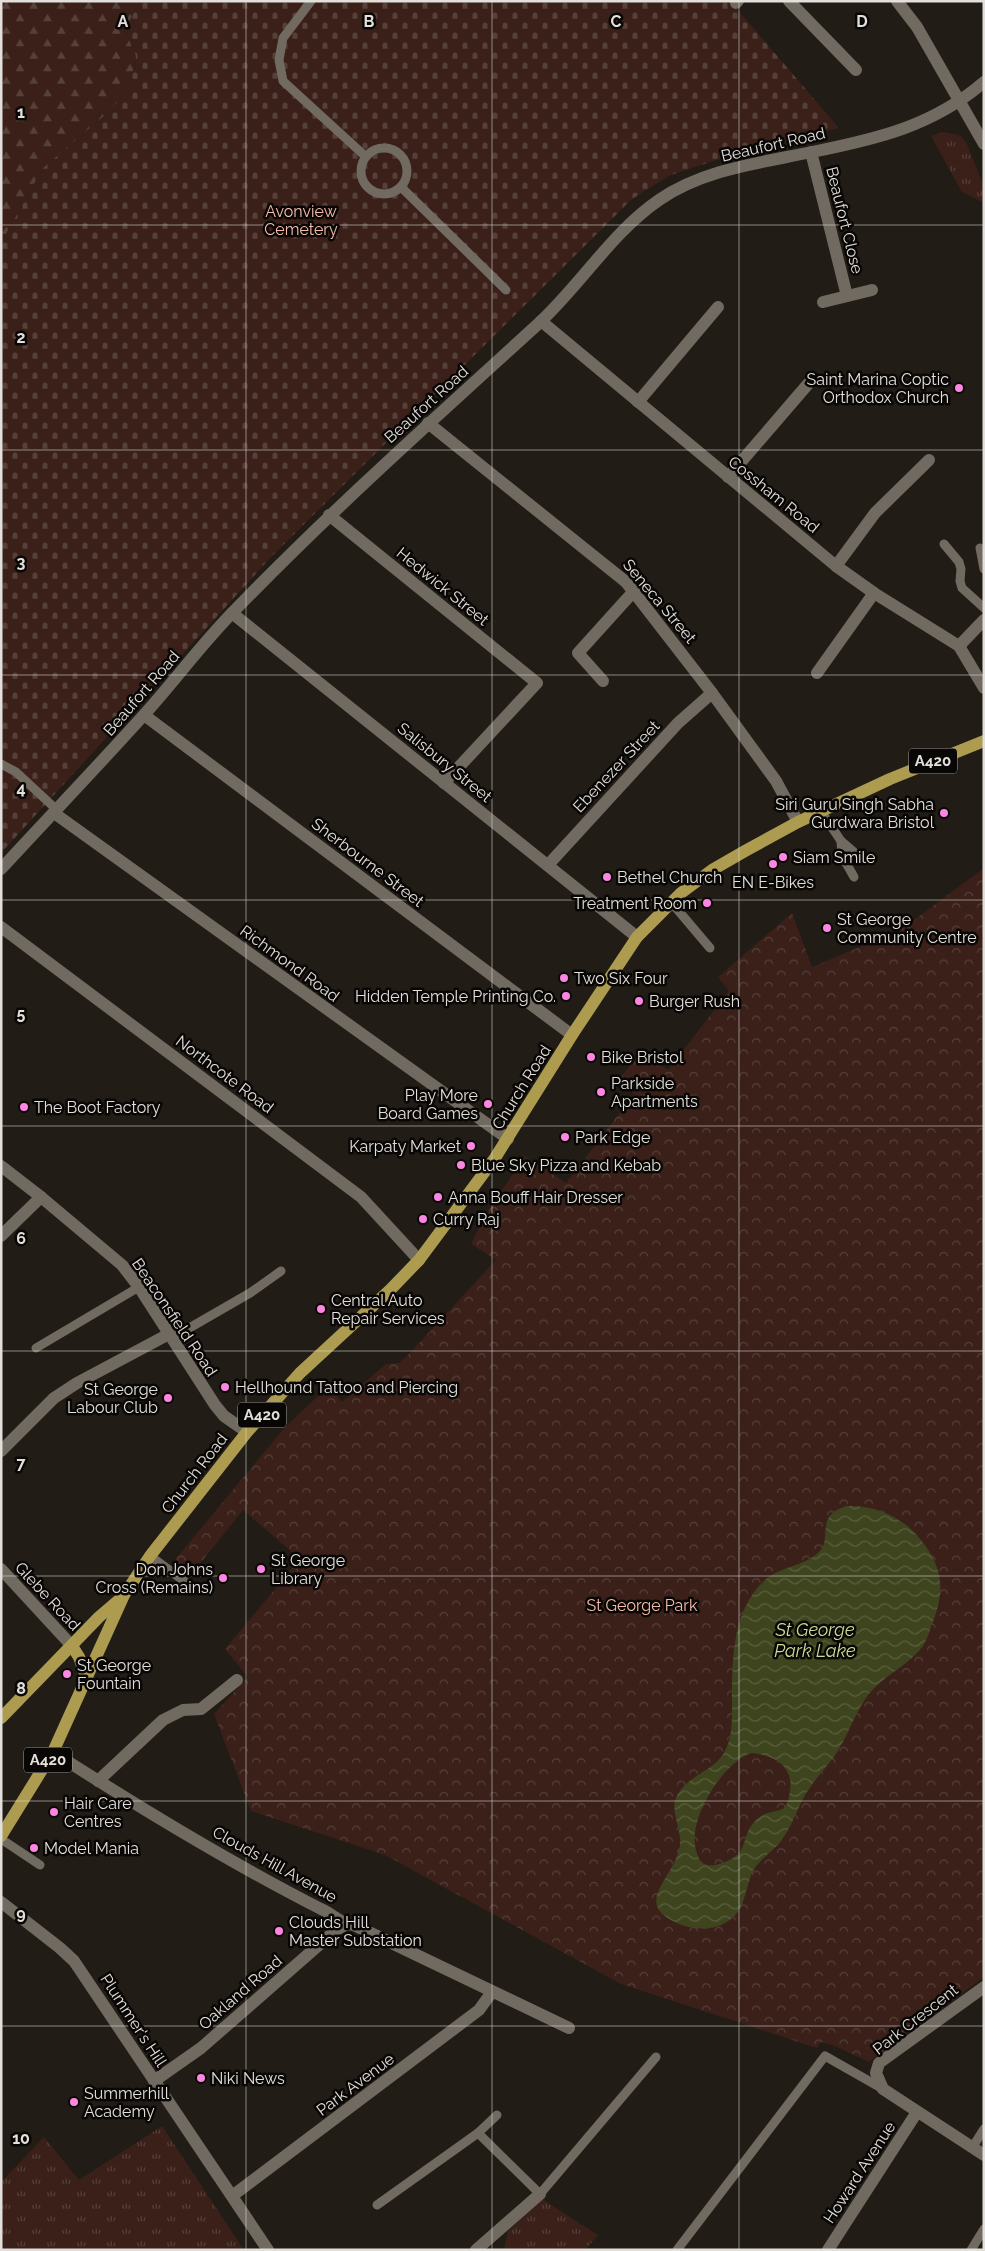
<svg xmlns="http://www.w3.org/2000/svg" width="985" height="2251" viewBox="0 0 985 2251" font-family="Raleway,sans-serif">
<style>
.grass{fill:url(#grass-tufts)}
.forest{fill:url(#forest-firs)}
.cemetery{fill:url(#cemetery-stones)}
.park{fill:url(#park-crowns)}
.water{fill:url(#water-waves);fill-rule:evenodd}
.lines{fill:none;stroke-linecap:round;stroke-linejoin:round}
.service{stroke:#706a61;stroke-width:9}
.minor{stroke:#706a61;stroke-width:12}
.tertiary{stroke:#706a61;stroke-width:12}
.primary{stroke:#ad9b50;stroke-width:12}
.grid{fill:none;stroke:#e3dfda;stroke-width:1;stroke-opacity:0.55}
.poi-dot{fill:#fd86e2;stroke:#090705;stroke-width:2}
.labels{text-anchor:middle;stroke-width:5;stroke-linejoin:round;paint-order:stroke}
.shield{fill:#090705;stroke:#a29e9a;stroke-width:1}
.shield-label{font-size:15px;font-weight:bold;fill:#e3dfda}
.street-label{font-size:16px;fill:#e3dfda;stroke:#090705}
.park-label{font-size:16px;fill:#f6bcab;stroke:#090705}
.poi-label{font-size:16px;fill:#e3dfda;stroke:#090705;text-anchor:start}
.water-label{font-size:18px;font-style:italic;fill:#cedb97;stroke:#090705}
.grid-label{font-size:16px;text-anchor:middle;font-weight:bold;fill:#e3dfda;stroke:#090705;stroke-width:5;stroke-linejoin:round;paint-order:stroke}
</style>
<defs>
<pattern id="grass-tufts" width="24" height="20" patternUnits="userSpaceOnUse" patternTransform="scale(1.25)"><rect width="24" height="20" fill="#3a2019"/><path d="M3 7l-1-3M5 7V3M7 7l1-3M15 17l-1-3M17 17v-4M19 17l1-3" fill="none" stroke="#56403a"/></pattern>
<pattern id="forest-firs" width="22" height="20" patternUnits="userSpaceOnUse" patternTransform="scale(1.25)"><rect width="22" height="20" fill="#3a2019"/><path d="M5 1l3.5 6h-7zM16 11l3.5 6h-7z" fill="#56403a"/></pattern>
<pattern id="cemetery-stones" width="16" height="16" patternUnits="userSpaceOnUse" patternTransform="scale(1.25)"><rect width="16" height="16" fill="#3a2019"/><path d="M2 7V4a2 2 0 0 1 4 0v3zM10 15v-3a2 2 0 0 1 4 0v3z" fill="#56403a"/></pattern>
<pattern id="park-crowns" width="20" height="18" patternUnits="userSpaceOnUse" patternTransform="scale(1.25)"><rect width="20" height="18" fill="#3a2019"/><path d="M2 6a3 3 0 1 1 6 0M12 15a3 3 0 1 1 6 0" fill="none" stroke="#56403a"/></pattern>
<pattern id="water-waves" width="16" height="10" patternUnits="userSpaceOnUse" patternTransform="scale(1.25)"><rect width="16" height="10" fill="#3e451e"/><path d="M0 5q4-4 8 0t8 0" fill="none" stroke="#5a5f3e"/></pattern>
</defs>
<rect width="100%" height="100%" fill="#211c15"/>
<g class="grass">
<polygon points="943,132 959,135 966,142 984,187 984,203 962,192 931,136"/>
<polygon points="162,2126 244,2250 1,2250 1,2182 44,2137 79,2180"/>
<polygon points="542,2199 598,2235 585,2250 504,2250 508,2231"/>
</g>
<polygon class="forest" points="1,1 140,1 125,30 136,56 130,85 110,111 43,168 1,243"/>
<polygon class="cemetery" points="140,1 730,1 839,128 737,153 671,175 632,199 273,555 1,853 1,243 43,168 110,111 130,85 136,56 125,30"/>
<path class="park" d="M984,868v1109l-115,85 -34,-16 -14,-4 -4,6 -196,-64 -236,-129 -134,-44 -37,-97 34,-37 -23,-28 75,-90 -57,-49 -48,60c-10,7 -19,5 -22,-8l113,-136 43,-40 13,16 44,-38 13,-1 11,-10 86,-93 -25,-16 8,-16 -2,-1 48,-71 41,27 68,-89 -16,-13 23,-30 27,19 61,-79 -11,-14 74,-64 20,54 90,-38z"/>
<path class="water" d="M847,1506c28,-1 56,11 73,33 25,30 25,54 11,88 -3,9 -6,18 -13,25 -15,16 -36,25 -50,43 -12,16 -19,37 -29,54 -8,14 -21,26 -30,40 -11,15 -15,34 -26,49 -8,13 -23,20 -30,33 -9,19 -7,41 -28,52 -11,7 -31,7 -43,2 -54,-21 -7,-45 -2,-80 2,-16 -11,-36 -3,-49 10,-21 38,-25 48,-45 8,-15 7,-34 7,-50 0,-41 0,-90 32,-120 16,-15 38,-14 54,-28 16,-13 -5,-38 29,-47zM751,1753c23,2 43,13 39,38 -1,7 -2,13 -7,18 -11,4 -18,2 -28,12 -16,17 -4,33 -33,42 -5,2 -10,3 -15,2 -7,-2 -9,-8 -11,-15 -9,-31 27,-87 55,-97z"/>
<g class="lines">
<g class="service">
<polyline points="311,1 283,38 279,60 283,81 365,156"/>
<circle cx="384" cy="171" r="23"/>
<polyline points="401,187 506,290"/>
<polyline points="944,544 959,562 961,569 960,581 962,588 984,608"/>
<polyline points="980,548 984,569"/>
<polyline points="1,764 16,772 57,810"/>
<polyline points="821,811 841,841 855,853"/>
<polyline points="841,841 842,856 854,877"/>
<polyline points="671,902 710,948"/>
<polyline points="172,1338 250,1293 281,1271"/>
<polyline points="36,1348 139,1287"/>
<polyline points="150,1556 191,1586"/>
<polyline points="1,1839 40,1865"/>
<polyline points="497,2115 478,2133 540,2194 656,2057"/>
<polyline points="972,2148 984,2129"/>
<polyline points="377,2205 478,2133"/>
<polyline points="677,2250 825,2056 883,2089"/>
<polyline points="971,2250 984,2229"/>
</g>
<g class="minor">
<polyline points="789,1 856,70"/>
<polyline points="736,3 738,1"/>
<polyline points="811,152 847,296"/>
<polyline points="823,302 872,290"/>
<polyline points="541,321 836,566 874,593 959,646 984,688"/>
<polyline points="638,402 718,307"/>
<polyline points="428,423 626,582 712,693 776,781 798,822"/>
<polyline points="728,477 808,384"/>
<polyline points="329,515 537,683 444,783"/>
<polyline points="836,566 875,513 929,460"/>
<polyline points="232,613 637,937"/>
<polyline points="959,646 984,620"/>
<polyline points="817,673 874,593"/>
<polyline points="603,681 578,653 634,591"/>
<polyline points="144,715 572,1035"/>
<polyline points="54,813 508,1139"/>
<polyline points="548,865 678,723 712,693"/>
<path d="M1,869c47,-51 95,-101 141,-152 32,-35 60,-74 94,-108 96,-99 199,-191 301,-284 43,-39 74,-92 122,-125 45,-31 101,-37 153,-48 65,-13 121,-26 172,-70"/>
<polyline points="1,927 361,1197 419,1260"/>
<polyline points="1,1166 41,1197 122,1265 139,1287 215,1405 224,1416 247,1432"/>
<polyline points="1,1236 41,1197"/>
<polyline points="1,1451 54,1398 77,1383 169,1334"/>
<polyline points="1,1569 72,1646"/>
<path d="M53,1752c87,56 176,110 268,157 12,5 21,16 33,16l215,103"/>
<polyline points="98,1781 163,1720 183,1710 201,1709 237,1680"/>
<polyline points="1,1902 60,1948 74,1961 268,2250"/>
<polyline points="984,1987 879,2063 876,2073 883,2089 984,2155"/>
<polyline points="154,2081 201,2048 336,1930 346,1925"/>
<polyline points="232,2196 479,2010 492,1992"/>
<polyline points="476,2250 540,2194"/>
<polyline points="828,2250 917,2112"/>
</g>
<polyline class="tertiary" points="897,1 917,27 984,144"/>
<g class="primary">
<polyline points="72,1646 79,1657 87,1679"/>
<polyline points="1,1718 99,1617 120,1599"/>
<polyline points="1,1836 53,1752 124,1595 150,1556 247,1432 300,1373 390,1290 419,1260 495,1158 572,1035 637,937 681,893 712,870 745,851 798,822 890,779 984,741"/>
</g>
</g>
<path class="grid" d="M246,1v2249M492,1v2249M739,1v2249M1,225h983M1,450h983M1,675h983M1,900h983M1,1126h983M1,1351h983M1,1576h983M1,1801h983M1,2026h983"/>
<g class="poi-dot">
<circle cx="959" cy="388" r="5"/>
<circle cx="944" cy="813" r="5"/>
<circle cx="783" cy="857" r="5"/>
<circle cx="773" cy="864" r="5"/>
<circle cx="607" cy="877" r="5"/>
<circle cx="707" cy="903" r="5"/>
<circle cx="827" cy="928" r="5"/>
<circle cx="564" cy="978" r="5"/>
<circle cx="566" cy="996" r="5"/>
<circle cx="639" cy="1001" r="5"/>
<circle cx="591" cy="1057" r="5"/>
<circle cx="601" cy="1092" r="5"/>
<circle cx="488" cy="1104" r="5"/>
<circle cx="24" cy="1107" r="5"/>
<circle cx="565" cy="1137" r="5"/>
<circle cx="471" cy="1146" r="5"/>
<circle cx="461" cy="1165" r="5"/>
<circle cx="438" cy="1197" r="5"/>
<circle cx="423" cy="1219" r="5"/>
<circle cx="321" cy="1309" r="5"/>
<circle cx="225" cy="1387" r="5"/>
<circle cx="168" cy="1398" r="5"/>
<circle cx="261" cy="1569" r="5"/>
<circle cx="223" cy="1578" r="5"/>
<circle cx="67" cy="1674" r="5"/>
<circle cx="54" cy="1812" r="5"/>
<circle cx="34" cy="1848" r="5"/>
<circle cx="279" cy="1931" r="5"/>
<circle cx="201" cy="2078" r="5"/>
<circle cx="74" cy="2102" r="5"/>
</g>
<g class="labels">
<g class="shield">
<rect x="909" y="748.5" width="48" height="25" rx="4"/>
<rect x="238" y="1402.5" width="48" height="25" rx="4"/>
<rect x="24" y="1747.5" width="48" height="25" rx="4"/>
</g>
<g class="shield-label">
<text x="933" y="766">A420</text>
<text x="262" y="1420">A420</text>
<text x="48" y="1765">A420</text>
</g>
<g class="street-label">
<text transform="translate(773 144) rotate(-13)" y="6">Beaufort Road</text>
<text transform="translate(845 220) rotate(76)" y="6">Beaufort Close</text>
<text transform="translate(426 404) rotate(-42)" y="6">Beaufort Road</text>
<text transform="translate(774 494) rotate(39)" y="6">Cossham Road</text>
<text transform="translate(443 586) rotate(39)" y="6">Hedwick Street</text>
<text transform="translate(660 601) rotate(50)" y="6">Seneca Street</text>
<text transform="translate(141 693) rotate(-49)" y="6">Beaufort Road</text>
<text transform="translate(445 762) rotate(39)" y="6">Salisbury Street</text>
<text transform="translate(616 766) rotate(-47)" y="6">Ebenezer Street</text>
<text transform="translate(368 862) rotate(37)" y="6">Sherbourne Street</text>
<text transform="translate(290 963) rotate(36)" y="6">Richmond Road</text>
<text transform="translate(225 1074) rotate(37)" y="6">Northcote Road</text>
<text transform="translate(521 1087) rotate(-58)" y="6">Church Road</text>
<text transform="translate(175 1317) rotate(56)" y="6">Beaconsfield Road</text>
<text transform="translate(194 1473) rotate(-52)" y="6">Church Road</text>
<text transform="translate(48 1596) rotate(47)" y="6">Glebe Road</text>
<text transform="translate(275 1864) rotate(29)" y="6">Clouds Hill Avenue</text>
<text transform="translate(240 1992) rotate(-41)" y="6">Oakland Road</text>
<text transform="translate(915 2019) rotate(-38)" y="6">Park Crescent</text>
<text transform="translate(134 2020) rotate(57)" y="6">Plummer's Hill</text>
<text transform="translate(355 2084) rotate(-37)" y="6">Park Avenue</text>
<text transform="translate(859 2172) rotate(-57)" y="6">Howard Avenue</text>
</g>
<g class="park-label">
<text x="301" y="217">Avonview<tspan x="301" dy="18">Cemetery</tspan></text>
<text x="642" y="1611">St George Park</text>
</g>
<g class="poi-label">
<text x="949" y="385" text-anchor="end">Saint Marina Coptic<tspan x="949" dy="18">Orthodox Church</tspan></text>
<text x="934" y="810" text-anchor="end">Siri Guru Singh Sabha<tspan x="934" dy="18">Gurdwara Bristol</tspan></text>
<text x="793" y="863">Siam Smile</text>
<text x="617" y="883">Bethel Church</text>
<text x="773" y="888" text-anchor="middle">EN E-Bikes</text>
<text x="697" y="909" text-anchor="end">Treatment Room</text>
<text x="837" y="925">St George<tspan x="837" dy="18">Community Centre</tspan></text>
<text x="574" y="984">Two Six Four</text>
<text x="556" y="1002" text-anchor="end">Hidden Temple Printing Co.</text>
<text x="649" y="1007">Burger Rush</text>
<text x="601" y="1063">Bike Bristol</text>
<text x="611" y="1089">Parkside<tspan x="611" dy="18">Apartments</tspan></text>
<text x="478" y="1101" text-anchor="end">Play More<tspan x="478" dy="18">Board Games</tspan></text>
<text x="34" y="1113">The Boot Factory</text>
<text x="575" y="1143">Park Edge</text>
<text x="461" y="1152" text-anchor="end">Karpaty Market</text>
<text x="471" y="1171">Blue Sky Pizza and Kebab</text>
<text x="448" y="1203">Anna Bouff Hair Dresser</text>
<text x="433" y="1225">Curry Raj</text>
<text x="331" y="1306">Central Auto<tspan x="331" dy="18">Repair Services</tspan></text>
<text x="235" y="1393">Hellhound Tattoo and Piercing</text>
<text x="158" y="1395" text-anchor="end">St George<tspan x="158" dy="18">Labour Club</tspan></text>
<text x="271" y="1566">St George<tspan x="271" dy="18">Library</tspan></text>
<text x="213" y="1575" text-anchor="end">Don Johns<tspan x="213" dy="18">Cross (Remains)</tspan></text>
<text x="77" y="1671">St George<tspan x="77" dy="18">Fountain</tspan></text>
<text x="64" y="1809">Hair Care<tspan x="64" dy="18">Centres</tspan></text>
<text x="44" y="1854">Model Mania</text>
<text x="289" y="1928">Clouds Hill<tspan x="289" dy="18">Master Substation</tspan></text>
<text x="211" y="2084">Niki News</text>
<text x="84" y="2099">Summerhill<tspan x="84" dy="18">Academy</tspan></text>
</g>
<g class="water-label">
<text x="815" y="1636">St George<tspan x="815" dy="21">Park Lake</tspan></text>
</g>
</g>
<g class="grid-label">
<text x="123" y="27">A</text>
<text x="369" y="27">B</text>
<text x="616" y="27">C</text>
<text x="862" y="27">D</text>
<text x="21" y="118">1</text>
<text x="21" y="343">2</text>
<text x="21" y="568">3</text>
<text x="21" y="794">4</text>
<text x="21" y="1019">5</text>
<text x="21" y="1244">6</text>
<text x="21" y="1469">7</text>
<text x="21" y="1694">8</text>
<text x="21" y="1919">9</text>
<text x="21" y="2144">10</text>
</g>
<rect width="985" height="2251" fill="none" stroke="#e3dfda" stroke-width="5"/>
</svg>
